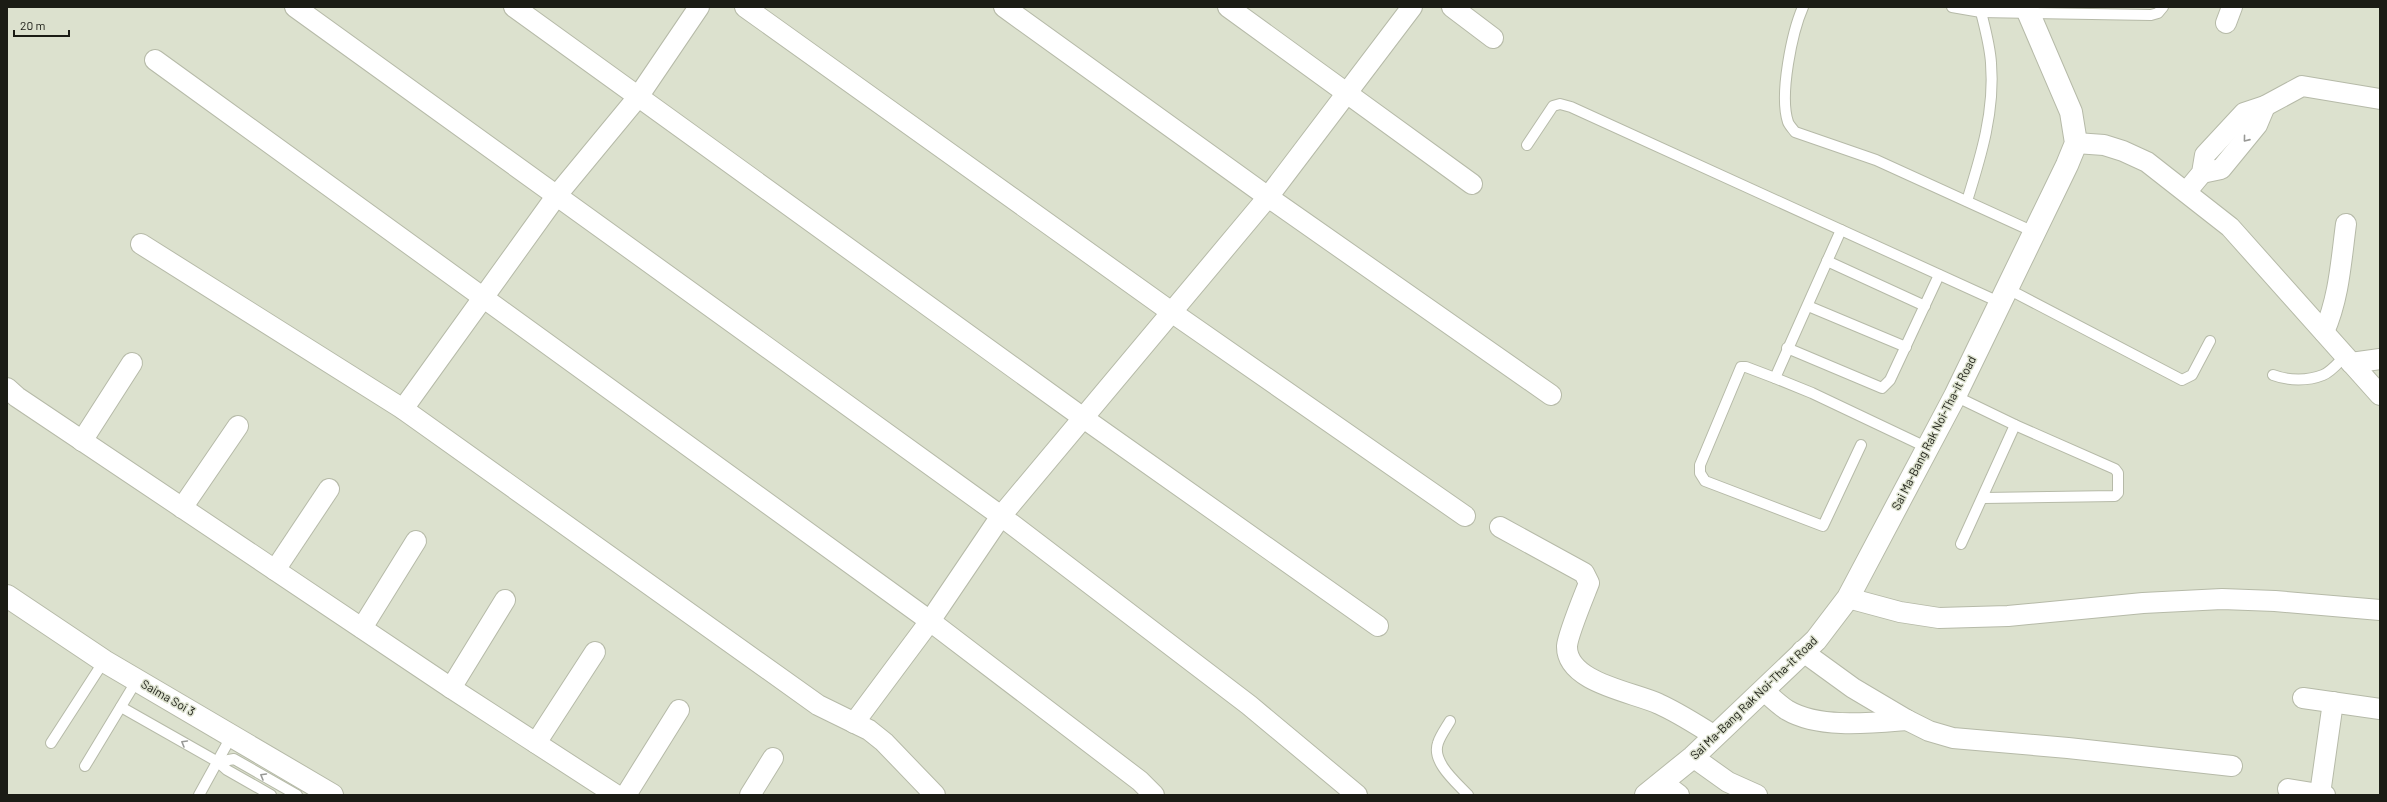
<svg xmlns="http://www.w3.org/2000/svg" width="2387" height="802" viewBox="0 0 2387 802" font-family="Barlow,sans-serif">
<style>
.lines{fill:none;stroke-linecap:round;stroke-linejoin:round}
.service-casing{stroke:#b6baa8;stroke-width:12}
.minor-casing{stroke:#b6baa8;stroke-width:22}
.tertiary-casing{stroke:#b6baa8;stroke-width:24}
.service{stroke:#fff;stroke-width:10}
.minor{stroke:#fff;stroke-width:20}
.tertiary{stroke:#fff;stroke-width:22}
.oneway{stroke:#989996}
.labels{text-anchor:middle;stroke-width:3;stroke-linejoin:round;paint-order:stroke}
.street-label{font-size:12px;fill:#1b1c15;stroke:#dce1ce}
</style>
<rect width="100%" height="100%" fill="#dce1ce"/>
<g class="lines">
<defs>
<g id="service">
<path d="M1803,7c-11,25 -24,88 -15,115 1,3 5,7 7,10l81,28 158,72"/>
<polyline points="1952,7 1981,12 2151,15 2158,13 2163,7"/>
<polyline points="1527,145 1553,106 1560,104 1571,107 1999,302"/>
<path d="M1967,201c14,-45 28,-90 24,-138 -1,-17 -6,-35 -10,-51"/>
<polyline points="1841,230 1775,378 1812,393 1928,448"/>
<polyline points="1827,261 1925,306"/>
<polyline points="2006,288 2182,380 2192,375 2210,341"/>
<polyline points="1808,306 1906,347"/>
<polyline points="1787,348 1882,388 1890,380 1939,275"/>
<path d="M2273,375c16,6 35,6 50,0 8,-3 16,-13 22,-19"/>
<polyline points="1775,378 1746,367 1741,367 1700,465 1700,473 1705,481 1823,526 1861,445"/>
<polyline points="1955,396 2015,425 2115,469 2118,473 2118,493 2115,496 1984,498"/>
<polyline points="1961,544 2015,425"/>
<polyline points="121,707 218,762 227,770 271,795"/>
<path d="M1450,721c-4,7 -10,15 -12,22 -7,19 19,40 30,52"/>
<polyline points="51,743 104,661"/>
<polyline points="218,762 234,759 297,795"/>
<polyline points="85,766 137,680"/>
<polyline points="199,795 232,735"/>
</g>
<g id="minor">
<polyline points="295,7 1001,516 1249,705 1357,795"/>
<polyline points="514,7 1082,417 1378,626"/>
<polyline points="745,7 1170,311 1465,516"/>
<polyline points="1004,7 1268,197 1551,395"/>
<polyline points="1228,7 1472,184"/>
<polyline points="1452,7 1493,38"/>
<polyline points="2226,23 2232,7"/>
<polyline points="155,60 930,621 1140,781 1154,795"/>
<polyline points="2076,143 2104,145 2123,151 2147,162 2230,227 2380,395"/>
<polyline points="2202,173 2221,169 2257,125 2265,106"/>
<polyline points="2187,191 2202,173 2205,155 2244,113 2265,106 2302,86 2380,99"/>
<polyline points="141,244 403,409 818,705 869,730 884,742 935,795"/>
<path d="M2324,332c15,-34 17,-70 22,-108"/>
<polyline points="2351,363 2380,359"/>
<polyline points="7,388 17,397 451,688 616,795"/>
<polyline points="403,409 557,195 638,97 699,7"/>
<polyline points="82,441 132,363"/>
<polyline points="182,508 238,426"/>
<path d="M1500,527l84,46 5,10c-5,13 -21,51 -22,63 -1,37 67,46 92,58 20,9 38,21 56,32"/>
<polyline points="275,570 329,489"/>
<polyline points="1848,598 1900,612 1939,618 2008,616 2143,603 2222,599 2275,601 2380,610"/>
<polyline points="362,628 416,541"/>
<polyline points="1802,651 1853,688 1907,720 1929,731 1953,738 2068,748 2232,766"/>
<polyline points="451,688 505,600"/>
<path d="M1763,690c8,7 16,15 24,20 32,19 84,13 120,10"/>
<polyline points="2303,698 2380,709"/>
<polyline points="854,723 930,621 1001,516 1268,197 1412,7"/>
<polyline points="536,743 595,652"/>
<polyline points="1693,757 1728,782 1757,795"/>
<polyline points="1662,782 1679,795"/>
<polyline points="2288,789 2325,795"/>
<polyline points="2320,794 2333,702"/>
<polyline points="626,795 679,710"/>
<polyline points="750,795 773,758"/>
</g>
<g id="tertiary">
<polyline points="7,596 104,661 332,795"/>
<polyline points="1646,795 1693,757 1816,640 1848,598 1955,396 2067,165 2076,143 2071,112 2026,7"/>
</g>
</defs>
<use href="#service" class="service-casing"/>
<use href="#minor" class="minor-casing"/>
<use href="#tertiary" class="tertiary-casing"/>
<use href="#service" class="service"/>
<use href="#minor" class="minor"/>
<use href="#tertiary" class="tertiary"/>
</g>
<defs><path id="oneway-chevron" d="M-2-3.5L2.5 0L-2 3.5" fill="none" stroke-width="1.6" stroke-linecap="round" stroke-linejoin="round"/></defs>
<g class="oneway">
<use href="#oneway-chevron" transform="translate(2246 139) rotate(129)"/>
<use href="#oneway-chevron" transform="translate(184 743) rotate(-150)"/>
<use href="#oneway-chevron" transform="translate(263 776) rotate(-150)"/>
</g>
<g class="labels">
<g class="street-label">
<text transform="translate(1934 433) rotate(-63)" y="4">Sai Ma-Bang Rak Noi-Tha-it Road</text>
<text transform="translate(168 698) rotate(30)" y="4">Saima Soi 3</text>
<text transform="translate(1754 698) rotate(-44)" y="4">Sai Ma-Bang Rak Noi-Tha-it Road</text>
</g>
</g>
<rect width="2387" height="802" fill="none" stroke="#1b1c15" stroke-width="16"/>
<path d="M14 30v6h55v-6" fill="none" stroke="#1b1c15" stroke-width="2"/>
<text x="20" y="30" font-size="12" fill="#1b1c15" stroke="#dce1ce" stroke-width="3" paint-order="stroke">20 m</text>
</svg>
